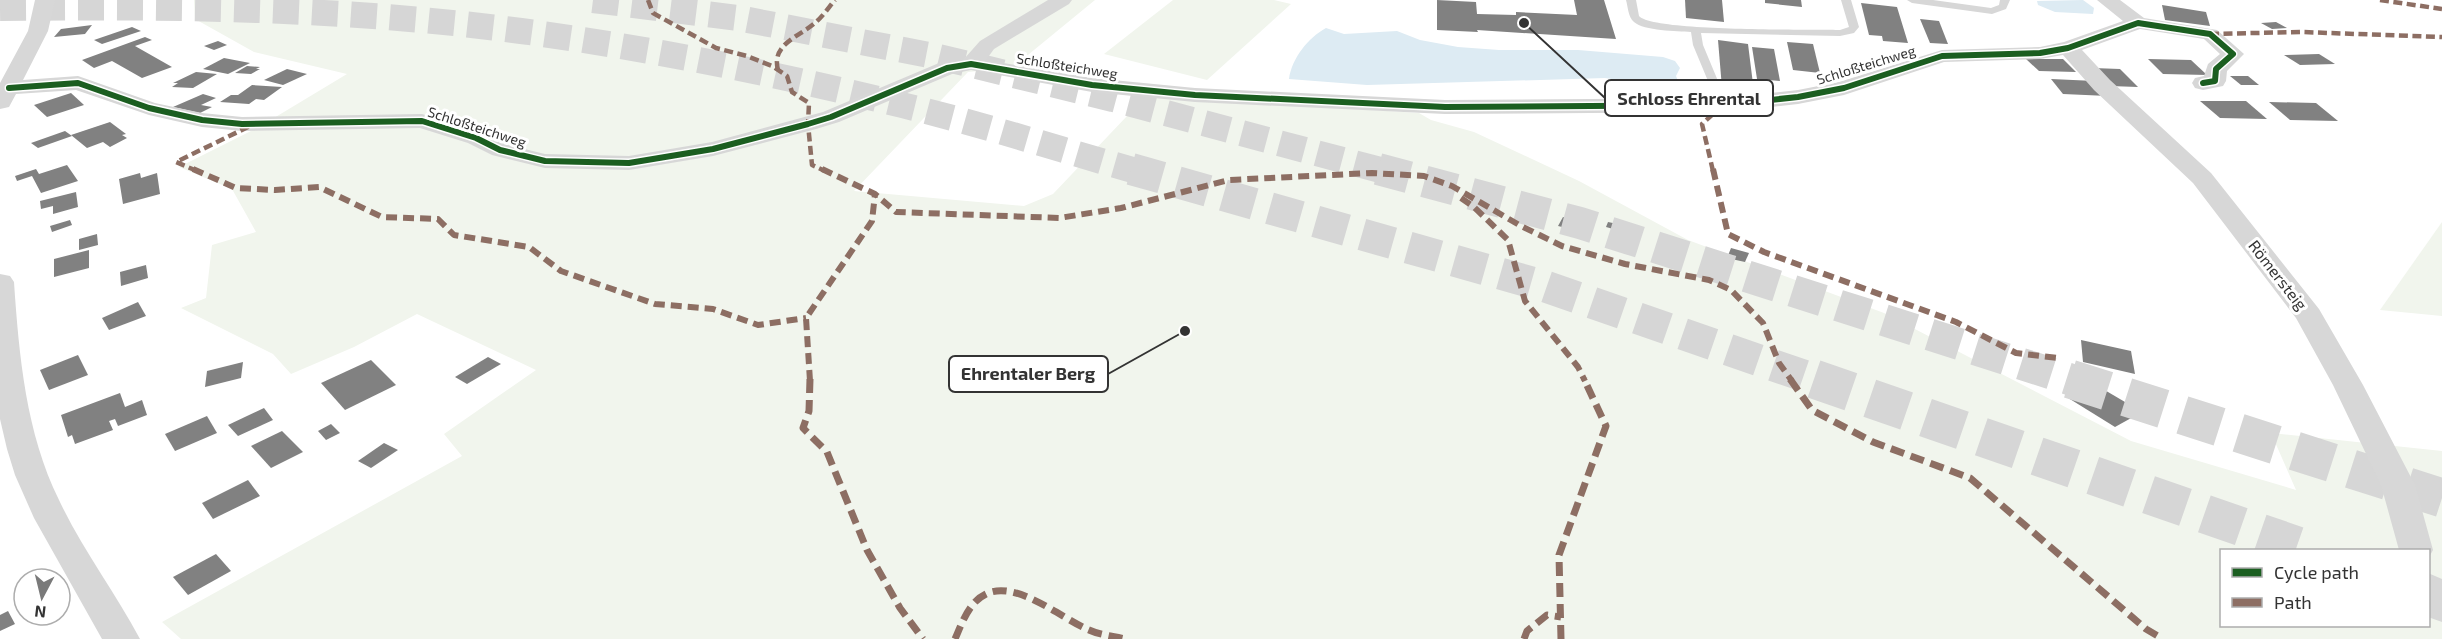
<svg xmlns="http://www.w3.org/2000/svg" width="2442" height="639" viewBox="0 0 2442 639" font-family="'Exo 2',sans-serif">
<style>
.green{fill:#f1f5ed;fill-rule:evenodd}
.water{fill:#ddebf3}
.building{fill:#818181}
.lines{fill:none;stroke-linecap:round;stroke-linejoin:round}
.highway-tunnel-far2{stroke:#d6d6d6;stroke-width:26;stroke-dasharray:26 13;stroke-linecap:butt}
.highway-tunnel-far1{stroke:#d6d6d6;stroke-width:32;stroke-dasharray:32 16;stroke-linecap:butt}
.highway-tunnel{stroke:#d6d6d6;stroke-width:39;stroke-dasharray:39 20;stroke-linecap:butt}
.lane{fill:#d7d7d7;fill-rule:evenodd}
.street{fill:#d7d7d7;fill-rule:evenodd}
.quiet-far2{stroke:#8d6e63;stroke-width:4.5;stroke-dasharray:9 4.5;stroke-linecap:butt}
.quiet-far1{stroke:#8d6e63;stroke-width:6;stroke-dasharray:11 6;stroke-linecap:butt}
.quiet{stroke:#8d6e63;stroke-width:7;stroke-dasharray:14 7;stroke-linecap:butt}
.cycleway-casing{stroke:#fff;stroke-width:9}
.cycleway{stroke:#1b5e20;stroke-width:6}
.labels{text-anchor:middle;stroke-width:6;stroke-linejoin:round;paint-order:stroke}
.far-street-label{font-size:14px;fill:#333;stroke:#fff}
.street-label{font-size:16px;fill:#333;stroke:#fff}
.leader{fill:none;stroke:#333;stroke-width:2}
.callout-dot{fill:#333;stroke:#fff;stroke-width:2}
.callout{fill:#fff;stroke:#333;stroke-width:2}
.callout-label{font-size:18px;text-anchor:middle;font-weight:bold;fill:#333}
</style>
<rect width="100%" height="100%" fill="#fff"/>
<g class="green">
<path d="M194,0h901l-83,68 -44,4 -114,119 170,15 29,-12 93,-98 273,17 12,7 43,12 105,49 109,59 196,73 247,128 165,49 -25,-57 171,18v188h-2261l-19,-17 300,-166 -18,-22 92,-64 -119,-56 -63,33 -63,27 -18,-20 -92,-46 25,-10 6,-53 44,-13 -24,-43 -53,-22 80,-40 88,-53 -93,-22 -59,-33zM2222,550h206v76h-206z"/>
<polygon points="1173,0 1274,0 1291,4 1207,80 1104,54"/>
<polygon points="2442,222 2442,316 2380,310"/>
</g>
<g class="water">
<polygon points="2083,0 2094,8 2093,14 2055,12 2038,5 2037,1"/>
<path d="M1326,28l18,6 53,-3 23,9 38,7 41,3h79l85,7 12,4 5,7 -4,8 2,5 -13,1 -5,4 -55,-8 -238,7 -78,-6c3,-21 19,-41 37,-51z"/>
</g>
<g class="building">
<polygon points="0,0 19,0 18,7 0,10"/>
<polygon points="1437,0 1476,2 1477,14 1516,15 1516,12 1577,15 1574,0 1604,0 1616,39 1477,30 1478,32 1437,30"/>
<polygon points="1685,0 1722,0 1724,22 1686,18"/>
<polygon points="1765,0 1801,0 1802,7 1765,3"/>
<polygon points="1861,3 1897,7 1908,43 1883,41 1882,36 1869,35"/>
<polygon points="2162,5 2206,12 2210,26 2165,20"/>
<polygon points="1920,19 1939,21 1948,44 1930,43"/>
<polygon points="2276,22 2287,28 2272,29 2261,23"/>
<polygon points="92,25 85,34 54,37 61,29"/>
<polygon points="132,27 141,31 102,44 94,40"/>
<polygon points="145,37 152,40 135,46 172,67 142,78 112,61 94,68 82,60"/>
<polygon points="1718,40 1748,44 1754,92 1722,88"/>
<polygon points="218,41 227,45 214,50 204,46"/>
<polygon points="1787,42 1813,44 1820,73 1793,70"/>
<polygon points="1752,47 1774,49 1780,81 1757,79"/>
<polygon points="2319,54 2335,64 2300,65 2284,55"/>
<polygon points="224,58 250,63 228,74 203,69"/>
<polygon points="2026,59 2063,59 2076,72 2039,71"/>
<polygon points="2148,59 2191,60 2207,75 2163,74"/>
<polygon points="247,66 260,67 256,69 260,69 251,74 235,73"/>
<polygon points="2093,68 2120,69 2138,87 2110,86"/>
<polygon points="287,69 307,74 283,85 264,80"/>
<polygon points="196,72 217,74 193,88 172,87 178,83 173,83"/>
<polygon points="2230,76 2248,76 2259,85 2241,85"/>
<polygon points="2051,79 2095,81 2108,96 2063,94"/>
<polygon points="252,85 282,87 264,100 256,99 249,104 220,102 231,95 238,95"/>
<polygon points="71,93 84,105 47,117 34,105"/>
<polygon points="203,94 216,98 201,105 212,107 200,113 173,107"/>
<polygon points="2200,101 2246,101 2267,119 2220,118"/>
<polygon points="2269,102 2316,103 2338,121 2290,120"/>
<polygon points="110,122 126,134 122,135 127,138 110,147 103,142 87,148 71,135"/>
<polygon points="65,131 72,136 38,148 31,143"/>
<polygon points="67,165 78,181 41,193 32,176 17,181 15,176 36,169 39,174"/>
<polygon points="140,173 141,178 157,173 160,194 123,204 119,179"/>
<polygon points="76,192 78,207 53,214 53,206 41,209 40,201"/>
<polygon points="1563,217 1574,220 1576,217 1589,221 1583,232 1558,226"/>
<polygon points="70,220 72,225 52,232 50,226"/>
<polygon points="1608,222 1627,226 1624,232 1606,227"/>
<polygon points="97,234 98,245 79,250 79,239"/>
<polygon points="1731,248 1749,253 1745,262 1727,258"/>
<polygon points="89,250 89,268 54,277 54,259"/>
<polygon points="146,265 148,278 121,286 120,272"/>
<polygon points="138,302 146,316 109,330 102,318"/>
<polygon points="2081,340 2131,351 2135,374 2083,362"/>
<polygon points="78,355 88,375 49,390 40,370"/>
<polygon points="488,357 501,364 467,384 455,377"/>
<polygon points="371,360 396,385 345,410 321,383"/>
<polygon points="243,362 241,378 205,387 207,371"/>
<polygon points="2091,382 2142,412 2115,427 2065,396"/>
<polygon points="120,393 125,407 142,400 147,415 118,426 115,419 109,421 113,430 75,444 72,435 68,437 61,415"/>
<polygon points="264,408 273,420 238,436 228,425"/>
<polygon points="207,416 217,433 175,451 165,434"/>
<polygon points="331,424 340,433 326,440 318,431"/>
<polygon points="282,431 303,452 271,468 251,446"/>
<polygon points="384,443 398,450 371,468 358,461"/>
<polygon points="248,480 260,496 213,519 202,503"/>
<polygon points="216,554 231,571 188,595 173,577"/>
<polygon points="8,611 15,624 0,631 0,615"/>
</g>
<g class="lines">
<g class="highway-tunnel-far2">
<polyline points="593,0 738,18 939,57 1113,99 1384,171"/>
<path d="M0,8c174,-2 348,0 521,23 128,17 256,43 381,74 79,19 156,44 234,66"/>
</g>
<g class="highway-tunnel-far1">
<polyline points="1131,169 1544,286 1819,381"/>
<polyline points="1378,169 1580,223 2075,381"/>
</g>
<g class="highway-tunnel">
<polyline points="1814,379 2309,550"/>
<polyline points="2070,379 2442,498"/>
</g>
<g class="lane">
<path d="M1626,0h10l3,16c14,16 171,13 201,14l9,-3 -8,-27h10l8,27 -5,6 -14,3 -139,-3 2,12 25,60 -5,3 -5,-3 -25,-60 -2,-13c-14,-1 -47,-1 -57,-10 -6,-5 -6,-15 -8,-22z"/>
<polygon points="1907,0 1933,0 1991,8 1999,5 2000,0 2010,0 2006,9 1992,14 1912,3"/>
</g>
<g class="street">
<polygon points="35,0 55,0 48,31 23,80 78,76 155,103 202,113 242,117 422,114 484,133 508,145 545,154 629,156 712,142 823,112 939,63 964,59 980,41 1048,0 1072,0 1069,4 994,49 986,60 1092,78 1195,88 1445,100 1723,98 1798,90 1839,82 1942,50 2040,47 2064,42 2123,21 2097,0 2120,0 2144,18 2217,30 2244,54 2227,71 2226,81 2223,86 2203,90 2195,88 2192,83 2195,78 2204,76 2208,64 2220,54 2204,39 2140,29 2082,50 2110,80 2211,173 2319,309 2363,385 2415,485 2433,550 2428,559 2428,550 2399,550 2381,485 2333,385 2296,318 2193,183 2094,90 2063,55 2040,59 1944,62 1844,95 1798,104 1723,112 1445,114 1195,102 1092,92 971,70 952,74 839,122 816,129 713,156 629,170 545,168 492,155 468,143 420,128 242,131 202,127 149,115 76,90 16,94 9,107 0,109 0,83 28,31"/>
<path d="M0,274l10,2 4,6c5,74 12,151 45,218 23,49 56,92 81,139h-38l-68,-121 -19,-43 -8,-26 -7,-30z"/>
<polygon points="2428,573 2442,579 2442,622 2428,617"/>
</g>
<g class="quiet-far2">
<polyline points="648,0 653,13 716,48 747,56 772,66 787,76 792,92 809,103 808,124 812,165 825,171"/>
<polyline points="2380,0 2442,9"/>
<polyline points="2210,34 2301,32 2442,37"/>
<path d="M778,70c-7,-26 21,-33 38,-48 7,-6 13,-15 19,-22"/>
<polyline points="197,171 176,162 252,125"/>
<polyline points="1713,171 1702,124 1723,105"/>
</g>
<g class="quiet-far1">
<polyline points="193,169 236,188 275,190 319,187 382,217 438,219 454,235 529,247 561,271 655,304 713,309 758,325 806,318"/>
<polyline points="822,169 875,194 896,212 1059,218 1121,208 1229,180 1372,173 1424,176 1452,186 1521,226 1562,246 1625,264 1709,280 1731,290 1763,323 1779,363 1792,381"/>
<polyline points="1713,169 1728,234 1764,252 1956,322 2016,353 2058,358"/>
<polyline points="1461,198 1474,207 1508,240 1525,301 1578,367 1585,381"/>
<polyline points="810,381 806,318 872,221 875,194"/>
</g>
<g class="quiet">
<polyline points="810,379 809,411 803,428 827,452 867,550 900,608 923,639"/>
<polyline points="1790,379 1812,410 1873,442 1970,478 2146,629 2163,639"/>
<path d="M955,639c7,-16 14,-37 31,-45 30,-15 76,25 103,36 11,5 24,6 36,9"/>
<polyline points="1524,639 1527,631 1547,615 1561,617"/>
<polyline points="1561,639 1559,555 1606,426 1584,379"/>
</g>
<defs>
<polyline id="cycleway" points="9,88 78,83 149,108 202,120 242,124 422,121 476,138 500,150 545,161 629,163 713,149 808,124 831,117 947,68 971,64 1092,85 1195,95 1445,107 1723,105 1798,97 1844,88 1942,56 2040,53 2068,48 2138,23 2210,34 2233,54 2216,69 2215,81 2203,83"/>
</defs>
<use href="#cycleway" class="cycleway-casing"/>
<use href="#cycleway" class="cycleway"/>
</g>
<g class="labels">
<g class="far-street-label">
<text transform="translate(1866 65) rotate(-17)" y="5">Schloßteichweg</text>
<text transform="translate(1067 66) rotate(9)" y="5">Schloßteichweg</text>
<text transform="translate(477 127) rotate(18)" y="5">Schloßteichweg</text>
</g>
<g class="street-label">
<text transform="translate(2278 275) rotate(52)" y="6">Römersteig</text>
</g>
</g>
<path class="leader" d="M1524 23L1605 98M1185 331L1108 374"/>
<g class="callout-dot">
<circle cx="1524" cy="23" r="6"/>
<circle cx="1185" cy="331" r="6"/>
</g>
<g class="callout">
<rect x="1605" y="80" width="168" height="36" rx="6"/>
<rect x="949" y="356" width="159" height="36" rx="6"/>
</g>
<g class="callout-label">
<text x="1689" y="105">Schloss Ehrental</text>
<text x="1028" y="380">Ehrentaler Berg</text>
</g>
<rect x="2220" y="549" width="210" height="78" fill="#ffffff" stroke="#adadad" stroke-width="1.5"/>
<rect x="2232" y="568" width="30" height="9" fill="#1b5e20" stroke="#adadad" stroke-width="1.5"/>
<text x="2274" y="579" font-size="18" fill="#333333">Cycle path</text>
<rect x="2232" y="598" width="30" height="9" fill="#8d6e63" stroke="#adadad" stroke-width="1.5"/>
<text x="2274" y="609" font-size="18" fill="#333333">Path</text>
<g transform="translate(42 597) rotate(187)"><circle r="28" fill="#ffffff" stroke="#adadad" stroke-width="1.5"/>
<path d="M0-4.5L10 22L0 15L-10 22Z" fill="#7a7a7a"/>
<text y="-9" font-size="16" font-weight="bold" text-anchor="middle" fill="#333333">N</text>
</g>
</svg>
